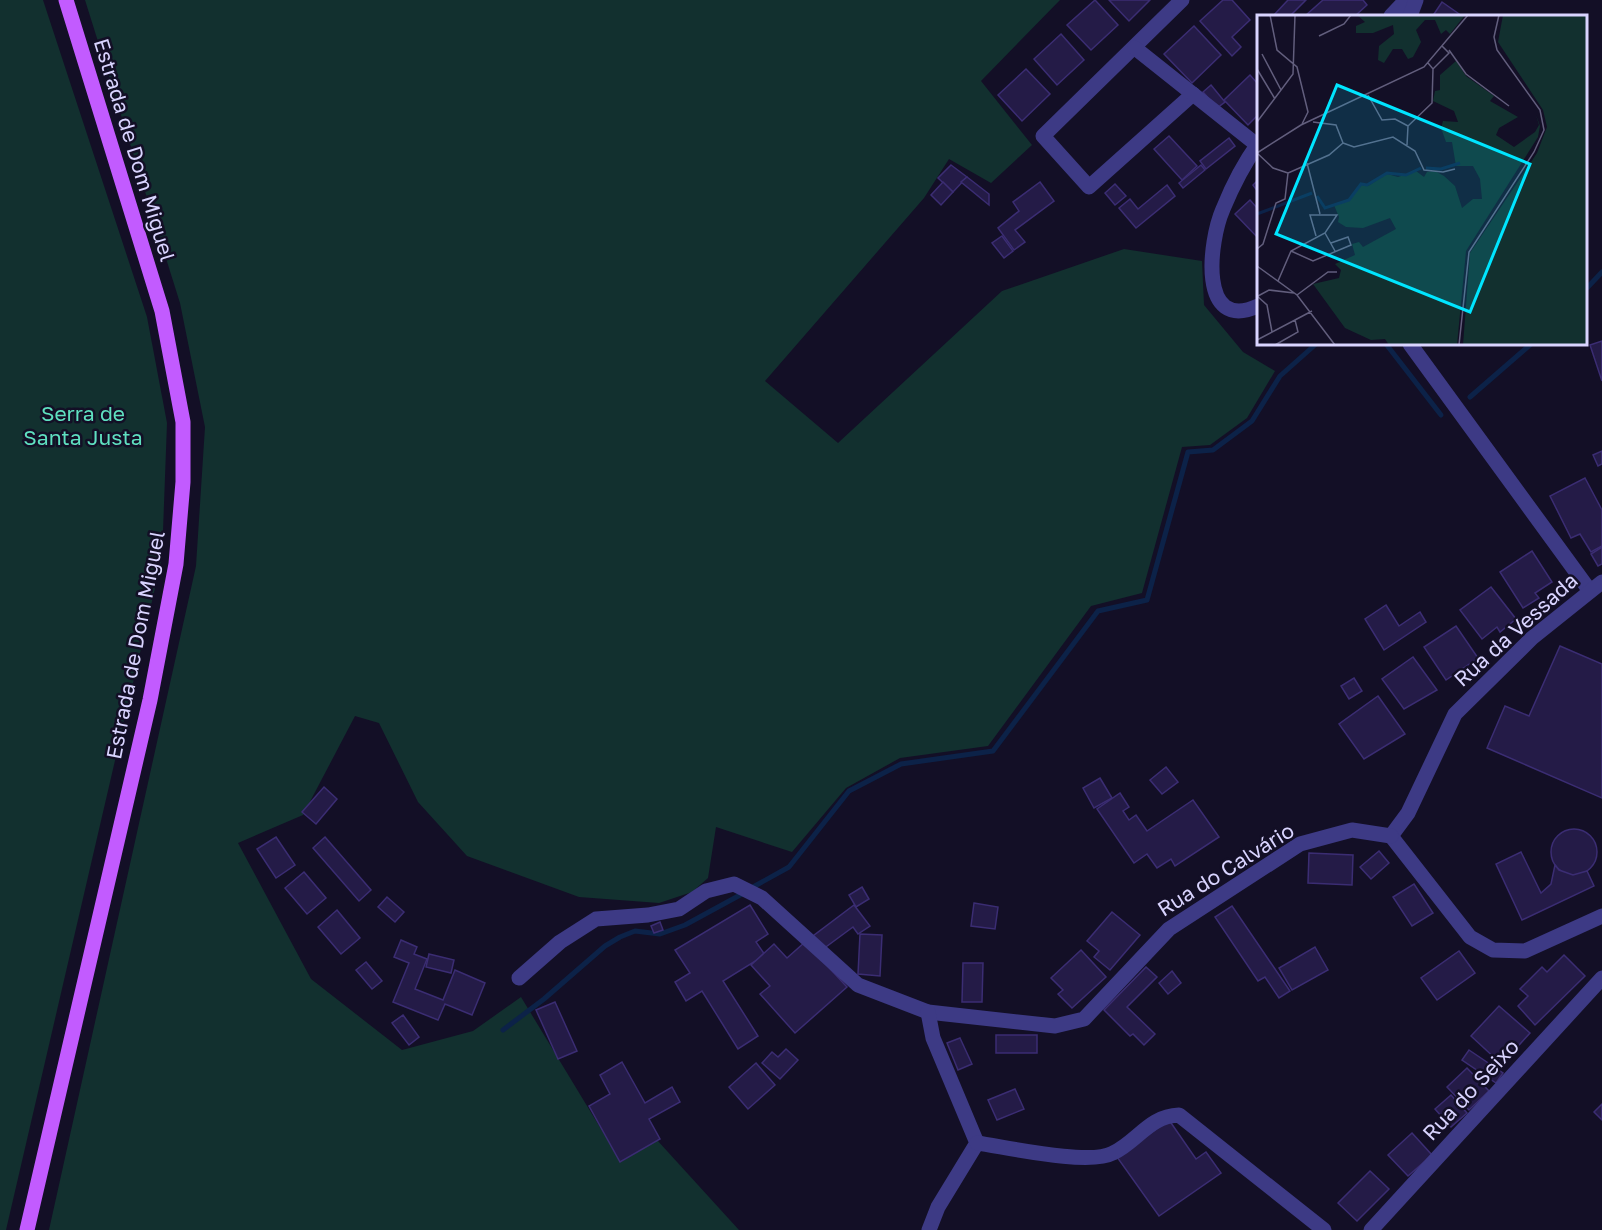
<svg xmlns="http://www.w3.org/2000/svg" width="1602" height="1230" viewBox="0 0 1602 1230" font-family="'Golos Text',sans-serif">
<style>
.green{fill:#12302f}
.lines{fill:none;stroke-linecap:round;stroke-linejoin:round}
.stream{stroke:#0c2248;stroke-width:5}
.building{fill:#241b47;stroke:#3b2d73;stroke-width:1.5}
.street{stroke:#3d3a85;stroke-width:15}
.primary{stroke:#c25bff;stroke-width:15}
.labels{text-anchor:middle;stroke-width:5;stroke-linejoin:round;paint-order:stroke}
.street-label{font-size:21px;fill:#d9d4ff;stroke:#130f26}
.park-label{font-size:21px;fill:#5fe0c0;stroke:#130f26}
.inset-river{fill:none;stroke:#0c2248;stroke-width:3}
.inset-road{fill:none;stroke:#625e7d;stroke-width:1.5}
.view{fill:#00e5ff;fill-opacity:0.15;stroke:#00e5ff;stroke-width:3}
.inset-edge{fill:none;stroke:#d9d4ff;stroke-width:3}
</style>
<rect width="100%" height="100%" fill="#130f26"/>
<g class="green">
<polygon points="0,0 43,0 147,317 167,423 162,558 6,1230 0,1230"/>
<polygon points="85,0 1060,0 981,81 1032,145 991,183 949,159 924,198 765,381 838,443 1002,291 1124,249 1202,261 1204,305 1243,352 1275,371 1247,418 1210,445 1182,447 1142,593 1091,606 988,746 900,758 846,788 792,852 716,827 708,878 692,892 659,903 579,897 467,856 418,802 379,723 355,716 303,815 238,843 311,979 402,1050 473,1031 521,997 621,1162 657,1140 739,1230 49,1230 196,566 205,427 180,303"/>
</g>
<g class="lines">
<g class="stream">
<polyline points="1586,289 1602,272"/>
<polyline points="1386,344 1441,415"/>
<polyline points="1470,397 1531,344"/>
<polyline points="753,887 789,867 849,791 901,764 993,751 1098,611 1147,600 1188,452 1213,450 1252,421 1280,376 1316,344"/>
<polyline points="503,1030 544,999 605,946 620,937 635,931 660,934 685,925 742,894"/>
</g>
</g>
<g class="building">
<polygon points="1095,0 1118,25 1091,50 1067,25"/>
<polygon points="1109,0 1150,0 1129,21"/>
<polygon points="1223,0 1232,0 1250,20 1232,37 1241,47 1232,56 1200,21"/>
<polygon points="1288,0 1306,0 1290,16 1273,16"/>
<polygon points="1323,0 1363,0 1367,5 1355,16 1305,16"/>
<polygon points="1442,2 1462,16 1438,16 1434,14"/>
<polygon points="1194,26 1221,55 1192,83 1164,54"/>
<polygon points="1061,34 1084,60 1057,85 1034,59"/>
<polygon points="1026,69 1050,94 1022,121 998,95"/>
<polygon points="1250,75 1258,84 1258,115 1248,125 1224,100"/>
<polygon points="1211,85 1225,102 1217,108 1203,92"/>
<polygon points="1169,136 1197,166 1182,180 1154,149"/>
<polygon points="1229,138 1235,146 1206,169 1200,161"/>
<polygon points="951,165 967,177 953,192 938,178"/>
<polygon points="1201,165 1205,170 1183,188 1179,183"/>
<polygon points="967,177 989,194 989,205 961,182"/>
<polygon points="1258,180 1258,192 1253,185"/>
<polygon points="943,182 953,192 941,205 931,195"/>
<polygon points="1040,182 1054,201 1015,230 1025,242 1014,250 998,228 1019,211 1013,202"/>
<polygon points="1115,184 1126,196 1115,205 1105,193"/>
<polygon points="1167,185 1175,196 1136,228 1119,208 1130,199 1138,209"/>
<polygon points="1250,200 1258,209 1258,238 1235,214"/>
<polygon points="1002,236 1013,251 1004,258 992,243"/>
<polygon points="1602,341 1602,381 1590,345"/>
<polygon points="1602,451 1602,464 1598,466 1593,455"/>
<polygon points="1585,478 1602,510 1602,546 1591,552 1580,534 1571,538 1550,496"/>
<polygon points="1602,547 1602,564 1598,566 1591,554"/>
<polygon points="1532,551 1552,582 1535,593 1539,598 1523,608 1500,572"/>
<polygon points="1491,587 1516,619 1500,632 1497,627 1482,639 1460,610"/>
<polygon points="1386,605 1399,626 1420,612 1426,622 1384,650 1365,619"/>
<polygon points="1456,626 1478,658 1446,680 1424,647"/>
<polygon points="1560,646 1602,664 1602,798 1487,748 1505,706 1529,716"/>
<polygon points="1413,657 1437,690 1404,709 1382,679"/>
<polygon points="1354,678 1362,691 1349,699 1341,686"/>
<polygon points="1378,696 1405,734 1364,759 1339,724"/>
<polygon points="1166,767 1178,782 1162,794 1150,780"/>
<polygon points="1100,778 1112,798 1094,808 1083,788"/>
<polygon points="324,787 337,799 316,824 302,812"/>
<polygon points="1120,793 1129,807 1123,811 1129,820 1136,815 1147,831 1193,800 1219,837 1175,866 1171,859 1157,868 1147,854 1134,863 1097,809"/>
<circle cx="1574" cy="852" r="23"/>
<polygon points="276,837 295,865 276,878 257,849"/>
<polygon points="325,837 371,890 359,901 313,848"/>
<polygon points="1379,851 1389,863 1371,879 1360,867"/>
<polygon points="1521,852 1541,893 1551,884 1555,865 1559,870 1573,875 1587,871 1594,886 1522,920 1496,864"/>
<polygon points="1309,853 1353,855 1352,885 1308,883"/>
<polygon points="304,872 326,898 307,914 285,888"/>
<polygon points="1414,884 1433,913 1412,926 1393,897"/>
<polygon points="862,887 869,899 856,907 849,895"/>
<polygon points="387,897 404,912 395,922 378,907"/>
<polygon points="974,903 998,907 995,929 971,926"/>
<polygon points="750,905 768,934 756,942 765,955 723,981 758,1036 738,1049 702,991 686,1001 675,982 690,973 675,950"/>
<polygon points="854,905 870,926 858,934 853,927 819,952 809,939"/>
<polygon points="1232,906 1290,991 1279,998 1265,977 1258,981 1215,917"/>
<polygon points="337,910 360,938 341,954 318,927"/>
<polygon points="1112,912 1140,935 1110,970 1094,957 1099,951 1087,941"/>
<polygon points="660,922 663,930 654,933 651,926"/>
<polygon points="860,934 882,935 880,976 858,974"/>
<polygon points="401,940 417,947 414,954 427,959 415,989 443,1000 455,970 485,983 472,1015 445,1004 438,1020 393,1002 409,963 394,957"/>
<polygon points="805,942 847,987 795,1033 760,994 770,986 751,965 774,944 787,958"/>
<polygon points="1315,947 1328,970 1292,990 1279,968"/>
<polygon points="1081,950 1106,977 1072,1008 1058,994 1063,990 1051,978"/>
<polygon points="1459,951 1475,973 1437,1000 1421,978"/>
<polygon points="429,954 454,960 451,973 426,967"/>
<polygon points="1564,955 1585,976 1535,1025 1518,1006 1528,996 1520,989 1542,967 1547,972"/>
<polygon points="366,962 382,981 372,989 356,970"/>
<polygon points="963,963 983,963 982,1002 962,1002"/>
<polygon points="1146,967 1157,977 1127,1007 1155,1034 1144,1045 1133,1034 1130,1036 1104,1010"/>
<polygon points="1172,971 1181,983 1168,994 1159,983"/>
<polygon points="555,1002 577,1051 558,1059 536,1010"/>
<polygon points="1499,1006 1530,1033 1512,1053 1508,1050 1498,1061 1471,1036"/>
<polygon points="403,1015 419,1037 409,1045 392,1023"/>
<rect x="996" y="1035" width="41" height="18"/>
<polygon points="960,1038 972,1064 958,1070 947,1043"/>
<polygon points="786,1049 798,1060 780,1079 762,1063 772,1052 778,1057"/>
<polygon points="1469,1050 1503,1073 1496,1083 1462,1060"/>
<polygon points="622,1062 645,1103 672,1087 680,1102 649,1119 660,1139 620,1162 589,1106 610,1094 600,1075"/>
<polygon points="756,1063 775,1085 748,1109 729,1087"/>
<polygon points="1467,1068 1489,1091 1469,1110 1447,1087"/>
<polygon points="1015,1089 1024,1109 997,1120 988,1100"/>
<polygon points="1451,1095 1467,1113 1451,1127 1435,1109"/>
<polygon points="1602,1104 1602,1120 1594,1112"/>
<polygon points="1169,1120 1196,1159 1206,1152 1221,1173 1159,1216 1117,1157"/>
<polygon points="1412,1133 1432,1155 1408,1176 1388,1155"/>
<polygon points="1370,1171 1389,1189 1357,1221 1338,1203"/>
</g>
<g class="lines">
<g class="street">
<polyline points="1182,0 1043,136 1089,187 1193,94"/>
<polyline points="1391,16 1406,0"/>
<polyline points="1410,16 1416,0"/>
<polyline points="1135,48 1257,145"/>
<path d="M1258,144c-13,18 -26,43 -35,65 -14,32 -25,124 35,97"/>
<polyline points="1410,344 1590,591"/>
<polyline points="1391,836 1408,813 1455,714 1532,638 1602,582"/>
<polyline points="1391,836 1470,937 1493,950 1525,951 1602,916"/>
<polyline points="519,978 560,942 596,919 648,915 679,909 706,891 734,884 762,898 858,985 928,1012 1055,1026 1084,1019 1169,929 1300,844 1352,830 1391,836"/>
<polyline points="928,1012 933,1038 977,1143 938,1207 929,1230"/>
<path d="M977,1143c29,4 112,23 136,10 25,-12 36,-37 66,-38l145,115"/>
<polyline points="1371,1230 1602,978"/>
</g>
<polyline class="primary" points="27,1230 150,700 176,564 183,482 183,422 162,311 66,0"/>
</g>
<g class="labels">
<g class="street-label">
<text transform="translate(134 150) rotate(73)" y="7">Estrada de Dom Miguel</text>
<text transform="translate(1516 630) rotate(-42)" y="7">Rua da Vessada</text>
<text transform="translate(136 645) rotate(-79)" y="7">Estrada de Dom Miguel</text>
<text transform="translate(1226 870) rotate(-32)" y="7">Rua do Calvário</text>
<text transform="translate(1471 1090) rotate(-47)" y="7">Rua do Seixo</text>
</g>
<g class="park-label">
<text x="83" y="421">Serra de<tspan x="83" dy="24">Santa Justa</tspan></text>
</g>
</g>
<g transform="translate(1257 15)">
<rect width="330" height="330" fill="#130f26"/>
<path d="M100,0h108l-15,19 -4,-4 -5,4 -6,-14h-10l-9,10 5,12 -8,15 -5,2 -6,-10h-9l-9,14 -6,-3 1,-14 15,-12 -1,-9 -20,8h-17v-7l9,-4zM246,0h84v330h-124l7,-92 67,-100 10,-26 -4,-17 -45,-68zM199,46l10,15 28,20 -4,5 28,16 -19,11 -3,7 18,12 21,-15 4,-7 -3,-10 4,11 -2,11 -72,114 -9,94h-68l-4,-6 -14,1 -26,-12 -32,-44 26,-6 2,-8 -6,-6 20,-9 -3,-11 7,-2 4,5 33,-18 -6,-11 -27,10 -17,-1 -8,-5 1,-5 -5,-12 15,-5 12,-15 7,1 19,-12 11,3 18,-6 8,6 3,-5 8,-1 9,5 11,10 7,22 11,-9h9l-2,-20 -7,-13h-17l-4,-24h-6l-5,-14 2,-7 15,1 -4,-11 -21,-10 2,-10 5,-1v-15z" fill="#12302f"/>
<path class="inset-river" d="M169,153l15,1 19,-6M60,181l8,12 24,-8 12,-16 6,1 20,-12 19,2 15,-7M0,199l55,-21"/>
<path class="inset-road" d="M13,0l7,35 20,17 11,45 -6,12M62,21l25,-12 7,-9M192,35l17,24 43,32M5,39l19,36M171,48l5,6 16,-16 -7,-7M0,54l18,30M111,80l14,25 13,-1 13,7M0,107l36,-48 2,-59M56,107l23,3 7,18M86,128l11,4 39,-10 22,14 9,19 19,2 12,-3M150,130l1,-19 24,-23 1,-34M0,138l44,-28 123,-58 44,-52M0,138l16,15 15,5M50,148l13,51M68,218l10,18M0,234l6,-5 13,-41 9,-4 3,-26 41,-18 14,-12M34,236l22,10 38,-16 -3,-8 -17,6M0,251l40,29 38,50M21,266l13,-30 34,-18 12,-18h-27l6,21M40,280l31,-23h9M0,281l10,9 5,27M1,281l11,-6 25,3M0,325l38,-20M18,330l23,-13 -3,-12 17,-9M202,330l10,-93 65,-100 10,-22 -4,-20 -43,-60 -3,-13 5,-22"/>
<path class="view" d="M80,70l193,79 -60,148 -194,-78z"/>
<rect width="330" height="330" class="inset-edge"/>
</g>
</svg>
